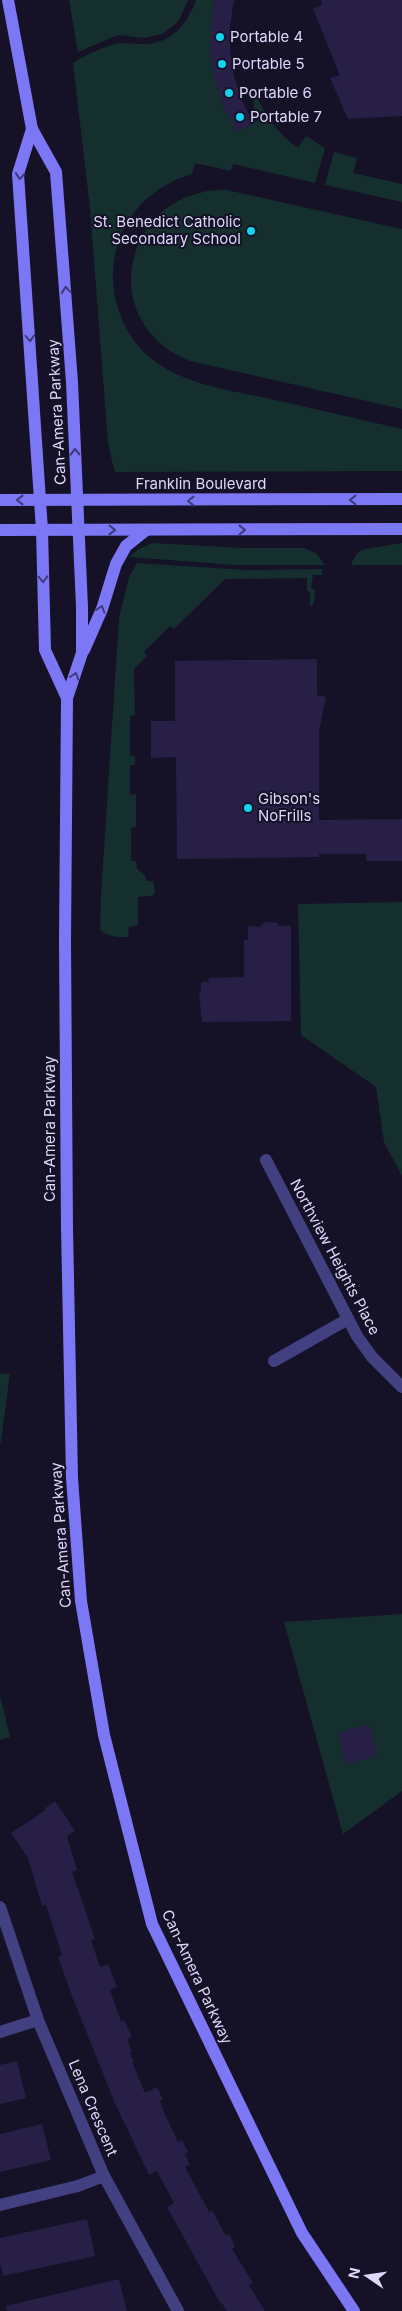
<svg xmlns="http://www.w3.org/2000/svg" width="402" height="2311" viewBox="0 0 402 2311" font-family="Inter,sans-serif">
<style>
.green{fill:#152f2f}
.building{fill:#271f46}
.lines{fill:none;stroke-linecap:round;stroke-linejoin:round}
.minor{stroke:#434082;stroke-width:12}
.secondary{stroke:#7c77f5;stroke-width:12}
.oneway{stroke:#3e3a79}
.poi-dot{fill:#13d4ef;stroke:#151126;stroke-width:2}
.labels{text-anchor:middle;stroke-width:4;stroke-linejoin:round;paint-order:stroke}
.poi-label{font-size:15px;fill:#ded9fc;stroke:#151126;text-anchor:start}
.street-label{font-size:15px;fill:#ded9fc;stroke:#151126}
</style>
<rect width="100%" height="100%" fill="#151126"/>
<g class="green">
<polygon points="69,0 188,0 178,22 162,34 144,38 118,35 78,52"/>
<path d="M196,0h19l-3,20 18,3 -19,2c0,28 4,55 13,82l19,-5 -16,9 11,20 19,-10 -3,-7 -1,-24c11,22 24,44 45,58l8,-12 19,12 -10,35 -82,-19 -2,7 -36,-8 -3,11c-37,11 -67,38 -76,77 -5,22 -4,42 4,63 25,69 98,73 160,87 41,9 81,19 122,28v42l-286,1 -2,-2 -6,-27 -18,-235 -17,-145c9,-7 39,-20 50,-20 8,0 16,2 24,1 26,-2 40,-20 49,-44z"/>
<polygon points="334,152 357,158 353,173 402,184 402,202 325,185"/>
<path d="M227,190l175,39v180l-212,-48c-97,-38 -67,-173 37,-171z"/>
<polygon points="152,543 242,548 304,548 317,554 325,565 235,565 129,557 137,550"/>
<polygon points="402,543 402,565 351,565 355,556 361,550"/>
<path d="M137,563l110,7 75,-1v6h-9l-2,13 4,2 -1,14 -4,2v-14l-3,-1v-13l-82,1 -51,50 -4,-3 -26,26 3,4 -13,13 1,46 -5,1v40h5v9h-5v30l6,-1v33l-5,1v33h5l1,8 9,7v5h7l2,12 -3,3 -14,1v28l-9,2 -1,10c-11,0 -19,0 -28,-7l1,-34 18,-278 10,-41z"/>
<polygon points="402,902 402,1176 384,1142 376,1087 301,1035 298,904"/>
<polygon points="10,1373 1,1441 0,1444 0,1374"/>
<polygon points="402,1614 402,1791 343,1834 284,1622"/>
<polygon points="0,1695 10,1737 0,1740"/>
</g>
<g class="building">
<polygon points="215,0 234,0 230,26 230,50 234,77 242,101 254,123 238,132 224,107 215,80 210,53 211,25"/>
<polygon points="321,0 402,0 402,116 348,119 330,78 340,75 313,9 322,5"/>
<polygon points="317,659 317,695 326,697 319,732 319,820 402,819 402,861 366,861 366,854 319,854 319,857 177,859 176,757 151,758 151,721 175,721 175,661"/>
<polygon points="265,922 278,923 278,926 291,926 291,1021 202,1022 199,992 201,992 201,982 209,982 208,978 244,977 244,940 248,940 248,926 260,927"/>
<polygon points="369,1724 377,1756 346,1764 338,1733"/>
<polygon points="55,1801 75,1831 67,1836 77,1870 72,1872 95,1939 91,1940 100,1967 108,1964 117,1987 110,1990 121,2021 124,2020 132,2037 127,2039 132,2052 130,2053 134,2062 132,2062 145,2093 157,2087 163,2100 160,2101 164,2112 178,2142 182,2140 188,2152 185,2154 190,2165 185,2167 209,2212 212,2210 226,2236 229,2234 235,2247 232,2249 253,2283 249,2285 265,2311 227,2311 221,2302 220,2303 167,2207 174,2203 157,2171 149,2175 114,2101 70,1991 58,1956 62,1955 46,1905 42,1906 28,1858 11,1833 46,1810 44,1809"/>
<polygon points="17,2061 26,2098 0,2104 0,2065"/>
<polygon points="42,2124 51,2160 0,2172 0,2134"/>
<polygon points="87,2219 95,2256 3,2276 0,2263 0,2238"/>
<polygon points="119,2279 127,2311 7,2311 6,2306"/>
</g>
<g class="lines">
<g class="minor">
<polyline points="266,1160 357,1336 372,1357 402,1387"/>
<polyline points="274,1361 348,1319"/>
<polyline points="0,1907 38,2020 104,2176 178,2311"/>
<polyline points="0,2032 38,2020"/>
<polyline points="0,2205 78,2186 104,2176"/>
</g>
<g class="secondary">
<polyline points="8,0 32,129 56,172 72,382 82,607 82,653 67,698 65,941 67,1228 72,1478 81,1601 104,1735 152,1924 302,2233 354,2311"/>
<polyline points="32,129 18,174 42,530 45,650 67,698"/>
<polyline points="0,500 402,499"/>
<polyline points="0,530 402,529"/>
<polyline points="84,650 102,609 116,564 126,546 146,530"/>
</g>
</g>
<defs><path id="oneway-chevron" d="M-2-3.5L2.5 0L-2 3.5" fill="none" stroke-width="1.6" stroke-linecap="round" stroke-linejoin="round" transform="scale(1.25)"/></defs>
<g class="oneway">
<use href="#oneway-chevron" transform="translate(20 176) rotate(95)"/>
<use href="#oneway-chevron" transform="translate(66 290) rotate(-95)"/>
<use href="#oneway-chevron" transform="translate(30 338) rotate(86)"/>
<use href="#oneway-chevron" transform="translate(75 452) rotate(-92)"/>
<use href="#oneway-chevron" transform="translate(20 500) rotate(-180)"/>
<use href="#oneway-chevron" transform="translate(353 500) rotate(180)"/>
<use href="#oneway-chevron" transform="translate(191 501) rotate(180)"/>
<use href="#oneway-chevron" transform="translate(112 530) rotate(1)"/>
<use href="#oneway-chevron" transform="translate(242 530)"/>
<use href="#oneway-chevron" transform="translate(43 579) rotate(88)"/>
<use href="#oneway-chevron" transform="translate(101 609) rotate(-72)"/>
<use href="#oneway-chevron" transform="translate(75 676) rotate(-72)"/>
</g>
<g class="poi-dot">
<circle cx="220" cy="37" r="5"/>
<circle cx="222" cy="64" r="5"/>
<circle cx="229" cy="93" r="5"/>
<circle cx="240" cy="117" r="5"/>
<circle cx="251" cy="231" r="5"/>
<circle cx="248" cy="808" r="5"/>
</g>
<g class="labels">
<g class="poi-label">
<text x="230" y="42">Portable 4</text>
<text x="232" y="69">Portable 5</text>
<text x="239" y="98">Portable 6</text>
<text x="250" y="122">Portable 7</text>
<text x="241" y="227" text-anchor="end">St. Benedict Catholic<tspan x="241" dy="17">Secondary School</tspan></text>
<text x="258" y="804">Gibson's<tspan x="258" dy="17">NoFrills</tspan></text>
</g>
<g class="street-label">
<text transform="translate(57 412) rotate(-93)" y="5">Can-Amera Parkway</text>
<text x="201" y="489">Franklin Boulevard</text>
<text transform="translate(50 1129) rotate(-90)" y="5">Can-Amera Parkway</text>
<text transform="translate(335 1257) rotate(62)" y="5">Northview Heights Place</text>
<text transform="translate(61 1535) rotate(-94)" y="5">Can-Amera Parkway</text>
<text transform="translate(197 1977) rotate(65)" y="5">Can-Amera Parkway</text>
<text transform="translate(93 2108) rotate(67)" y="5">Lena Crescent</text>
</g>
</g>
<g transform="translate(367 2276) rotate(283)" stroke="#151126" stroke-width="4" paint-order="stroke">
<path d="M0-4L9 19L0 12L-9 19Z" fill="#ded9fc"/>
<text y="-8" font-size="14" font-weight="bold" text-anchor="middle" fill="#ded9fc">N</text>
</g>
</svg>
